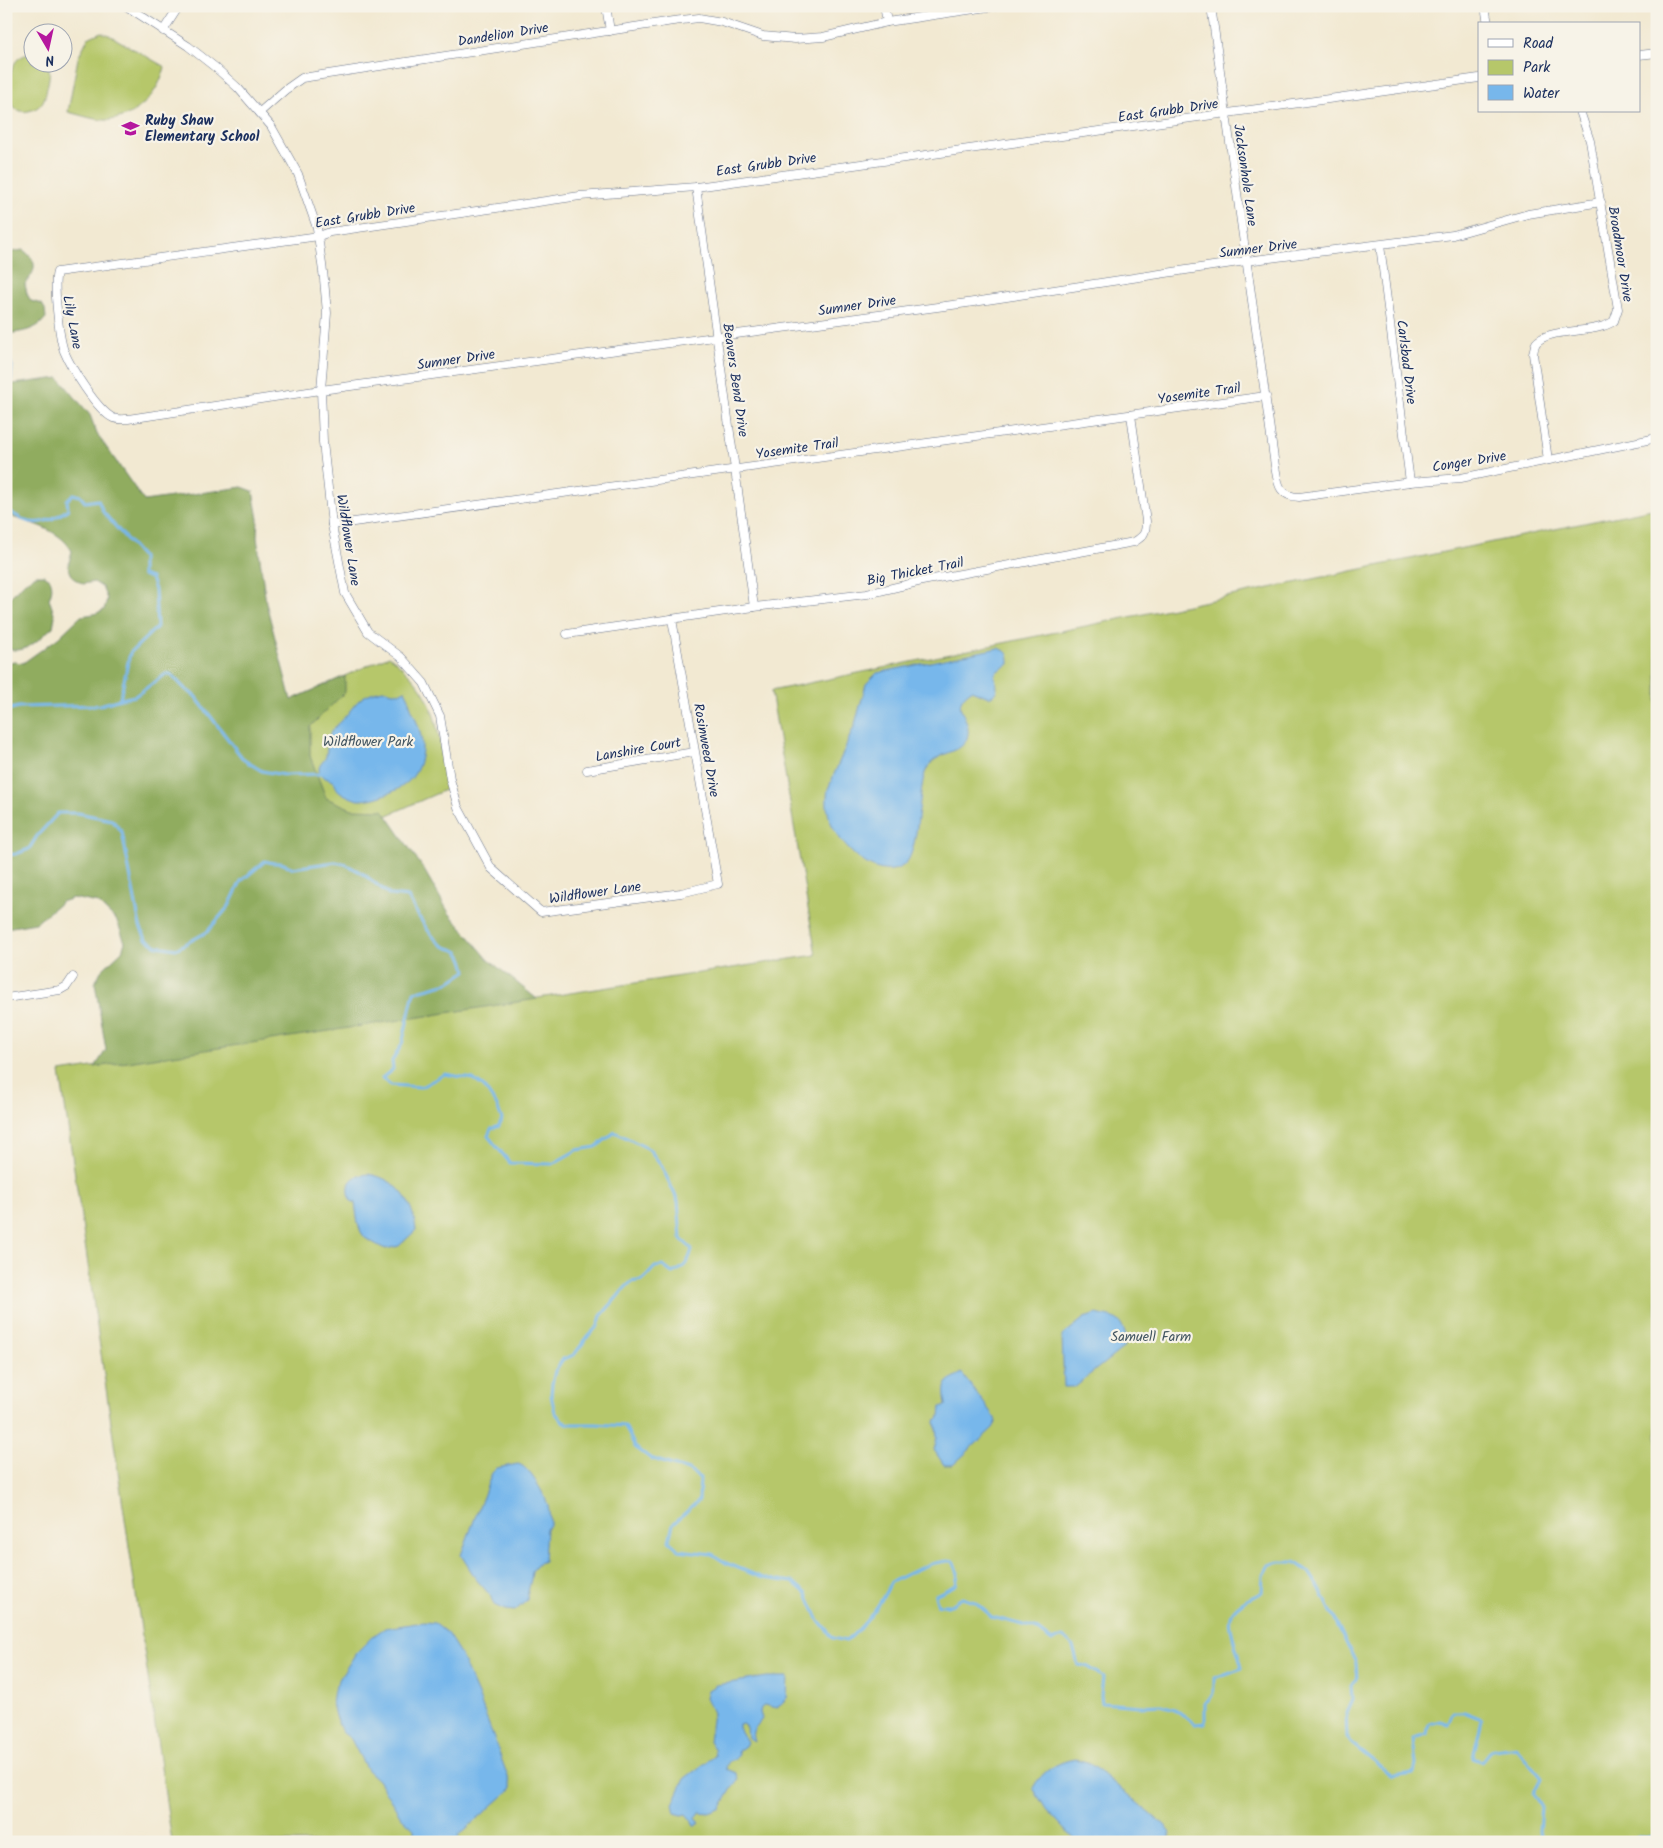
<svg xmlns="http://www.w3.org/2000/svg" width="1663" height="1848" viewBox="0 0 1663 1848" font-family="Kalam,sans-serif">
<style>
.green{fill:#b6c76a;stroke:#687b64}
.forest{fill:#90ac5e;stroke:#566e5e}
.water{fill:#77b7eb;stroke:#4973a4}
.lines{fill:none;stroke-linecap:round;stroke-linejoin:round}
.stream{stroke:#77b7eb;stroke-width:3}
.street-casing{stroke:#667087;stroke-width:9}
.street{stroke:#fff;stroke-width:8}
.labels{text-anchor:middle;stroke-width:4.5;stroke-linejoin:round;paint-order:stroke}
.street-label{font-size:14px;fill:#1b2f5e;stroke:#f7f3e8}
.poi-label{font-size:14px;font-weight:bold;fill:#1b2f5e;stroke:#f7f3e8;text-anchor:start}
.park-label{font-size:14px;fill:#425561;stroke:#f7f3e8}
</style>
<rect width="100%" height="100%" fill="#f7f3e8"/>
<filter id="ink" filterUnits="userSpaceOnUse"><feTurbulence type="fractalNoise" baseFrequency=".02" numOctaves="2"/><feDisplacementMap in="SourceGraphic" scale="10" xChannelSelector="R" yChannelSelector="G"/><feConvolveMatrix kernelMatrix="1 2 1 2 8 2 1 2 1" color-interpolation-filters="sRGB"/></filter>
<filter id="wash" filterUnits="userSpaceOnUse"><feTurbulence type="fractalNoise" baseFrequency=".0096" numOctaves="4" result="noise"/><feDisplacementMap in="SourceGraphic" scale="20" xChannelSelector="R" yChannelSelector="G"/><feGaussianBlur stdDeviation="1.12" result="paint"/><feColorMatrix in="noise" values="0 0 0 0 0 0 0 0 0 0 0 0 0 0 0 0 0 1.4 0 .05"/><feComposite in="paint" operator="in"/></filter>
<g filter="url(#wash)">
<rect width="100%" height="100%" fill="#f2e9d2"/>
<g class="green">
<path d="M101,32l8,3 56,32c-7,27 -27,49 -55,53 -14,1 -29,-5 -42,-8l10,-54 10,-20z"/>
<path d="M28,54h4v8l15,1c5,9 1,19 -1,30 -2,8 -5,14 -14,17 -30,11 -26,-40 -14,-51 2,-2 7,-4 10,-5z"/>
<polygon points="1657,508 1657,1842 172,1842 60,1072 816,955 771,691"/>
<path d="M389,656c10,8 20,17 28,27 23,28 24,72 30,106l-113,50 -56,-133z"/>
</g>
<g class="forest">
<path d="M23,250c16,11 13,21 2,34l2,10 4,7 11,3 3,5 1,9c-10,13 -25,14 -40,16v-81z"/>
<path d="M59,378l31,37 7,19 47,67 98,-14 11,4 5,28 -1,18 9,66 25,97 54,-24v16l-35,35v29l16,42 26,11 31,1 40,58 26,45 40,47 48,39 -442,68 11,-17 -11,-67 6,-12 21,-20 3,-9 -8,-21 -19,-18 -25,-5 -12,4 -25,21 -30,5v-267l17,2 35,-25 23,-22 13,-2 10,-4 3,-11 -5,-12 -8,-5 -11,2 -10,-6 -5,-12 4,-15c-13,-23 -43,-28 -66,-36v-130z"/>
<path d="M36,575h8l6,4c3,7 2,12 -1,20l6,17 -2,11c-15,12 -27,29 -47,21v-47l19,-19z"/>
</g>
<g class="water">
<path d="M998,648c10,3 11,6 11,16l-13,8 -2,5c4,8 5,16 -5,20l-18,-7c-23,17 -1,24 -3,44 -3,23 -34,14 -43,39 -7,20 -6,81 -21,92 -28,21 -72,-25 -76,-53 -2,-8 -1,-16 0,-23l27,-65 11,-40 11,-11z"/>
<path d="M383,690l16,3 6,-3 4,8v4c5,14 14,31 13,47 -2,27 -16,39 -41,47 -6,2 -15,4 -22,4 -6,-1 -17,-6 -21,-10 -3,-4 -2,-6 -6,-9 -5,-3 -13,-4 -13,-12 0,-5 6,-8 7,-13 3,-17 -1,-20 13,-33 17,-16 16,-28 44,-33z"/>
<path d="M368,1174c30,5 45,27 48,56l-17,16 -13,3 -5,-2 -16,-9 -4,-6 -3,-8 -3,-21 -5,-3c-3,-18 -1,-23 18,-26z"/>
<path d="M1097,1314c22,6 23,2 30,26l-4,8 -49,39h-10l-2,-51 22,-18z"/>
<path d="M962,1373l35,48 -4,7 -40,37h-9l-10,-15 3,-13 -2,-16 5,-5 1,-9 5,-2c-3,-21 -2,-22 16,-32z"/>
<path d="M518,1464c11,2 26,30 30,41 1,6 2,13 2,20l-4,3 -2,33 -5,2 -7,8c0,10 -5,19 -5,29l-12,11 -10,-1 -11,-5 -4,-10 -14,-16 -15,-24 31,-82 5,-5z"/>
<polygon points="424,1622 434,1623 447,1633 459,1652 478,1695 512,1788 459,1835 458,1842 414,1842 414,1829 401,1817 378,1780 367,1770 351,1739 342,1732 335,1716 332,1703 334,1690 340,1678 356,1653 373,1636 385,1628"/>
<path d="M767,1677h21l-1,21 -10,10 -12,-3 -4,3 -1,4 2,7c-7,10 -12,11 -8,23l-6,-4 -1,-11 -5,-3 -3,1v3l8,14 -2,4 -7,5 1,4c-6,6 -12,4 -13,14l11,4 1,8 -4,4 -14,24 -11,4 -9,-1 -4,6 3,6 -3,2 -10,-12 -4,1 -7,-2 -2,-9 12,-26 30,-22 -1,-8 -5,-6 4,-29 -7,-15 2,-8 8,-5z"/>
<path d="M1076,1759l11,3 10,7 67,56 6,8v9h-93l-31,-33 -13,-21c8,-16 25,-27 43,-29z"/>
</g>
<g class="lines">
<g class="stream">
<polyline points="6,351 12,366 11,379 6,383"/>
<path d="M6,510c6,3 12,7 18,10 14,7 33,-2 44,-11l-1,-9 6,-6 7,2 5,6 13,-2 5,12 39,45v18l9,3 4,12 2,37 -27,26 -10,46 -20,6 -81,2 -13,3"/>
<polyline points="121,699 135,696 166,674 171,674 184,688 195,696 244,760 262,771 284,775 321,774"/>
<path d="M6,855l10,-1 13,-5 8,-13 21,-23h20l34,7 10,12 18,94 6,13 11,7 19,3 31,-17 22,-26 12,-25 24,-20 8,2h8l12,5 42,-6 10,2 17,9 28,22 18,2c8,15 16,30 28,43 15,16 24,0 30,31l-18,12 -34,9 -12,52 -10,17 1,8 -11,9 9,7 30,2 24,-13 28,5 11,8 13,19 5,13 -3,7 -8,3 -3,7 22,27 42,1 25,-14 19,-3 19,-15 34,17 12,16 17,36 3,38 11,10c-3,13 -8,20 -20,24l-9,-7 -8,1 -12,13 -12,2 -6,6 -24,28 -3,10 -9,9 -15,20 -11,4 -8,12 -3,13 -1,11 2,9 2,8 8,10 7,2h26l29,2 10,21 15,11 38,12 12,8 -1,22 -26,24 -4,17 10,9 33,4 14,9 37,15 30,4 14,12 11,25 15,19 13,3c20,-16 34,-36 45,-59 19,-9 40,-22 62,-21l5,12 -2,12 -21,10 3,10h13l11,-7 13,4 17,15 43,11 17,13 11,-4 10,9 5,19 9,1 16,11 -2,18 1,8 39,3 20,-1 14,4 20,15 10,-1v-21c10,-4 9,-15 9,-24l28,-10c-3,-13 -16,-43 -10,-55 6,-10 20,-15 30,-21l1,-17 6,-10 10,-3h16l14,10 11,17 36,74 1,17 -6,6 1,14 -6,13 1,24 4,6 41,33 22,-3 2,-8 -3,-27 14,-4 2,-10 11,-3 8,3 5,-12h11l18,7 -9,39 8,3c4,-3 5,-7 9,-10 1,-2 19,-2 25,-4l26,31 -8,16 8,14 -2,23 2,11"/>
<polyline points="1636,1842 1638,1837 1657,1838"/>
</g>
</g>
</g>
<g filter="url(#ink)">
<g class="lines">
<defs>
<g id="street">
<polyline points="126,6 188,46 216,68 238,88 271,126 298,174 317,228 324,279 327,313 321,390 323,442 332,525 345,593 368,632 401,657 424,683 440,716 450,779 458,807 491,868 541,912 681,893 718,884 672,619"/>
<polyline points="606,6 610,31"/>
<polyline points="884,6 887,22"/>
<path d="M1211,6l64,460c3,17 3,30 24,31l111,-15 51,-4 196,-40"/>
<polyline points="1485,6 1488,24"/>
<polyline points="163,31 179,6"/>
<polyline points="1639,55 1657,53"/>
<path d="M1479,78l-783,109 -116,9 -250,36 -11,4 -262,36c-4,13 2,65 7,79 7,17 33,59 49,67 5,2 11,1 15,1l193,-29 646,-87 279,-42 207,-26 75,-21 73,-12"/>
<polyline points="260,112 285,90 302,78 673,21 699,18 722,22 763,36 795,39 823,37 887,22 995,6"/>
<polyline points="696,187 754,607"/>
<polyline points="1380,245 1410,482"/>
<path d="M1548,460l-15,-106c1,-4 1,-8 3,-11 12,-16 59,-8 78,-22l4,-12 -28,-168 -10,-30"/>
<polyline points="332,525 1266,396"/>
<path d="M567,634l187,-27 113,-13 55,-13 212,-39c10,-6 12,-9 12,-21l-15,-106"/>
<polyline points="587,770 694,752"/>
<polyline points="6,998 60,990 67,986 73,977"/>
</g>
</defs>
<use href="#street" class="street-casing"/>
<use href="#street" class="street"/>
</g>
</g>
<defs>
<symbol id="school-bare" viewBox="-9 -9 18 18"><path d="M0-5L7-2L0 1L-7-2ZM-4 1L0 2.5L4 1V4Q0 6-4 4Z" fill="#b5179e" stroke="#f7f3e8" stroke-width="2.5" paint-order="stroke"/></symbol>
</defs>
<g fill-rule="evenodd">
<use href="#school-bare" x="118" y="116" width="25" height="25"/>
</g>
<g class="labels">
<g class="street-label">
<text transform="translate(503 34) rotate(-9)" y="5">Dandelion Drive</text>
<text transform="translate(1168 110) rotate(-8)" y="5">East Grubb Drive</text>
<text transform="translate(766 164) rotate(-8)" y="5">East Grubb Drive</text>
<text transform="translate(1246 175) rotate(82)" y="5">Jacksonhole Lane</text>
<text transform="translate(365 215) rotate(-9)" y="5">East Grubb Drive</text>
<text transform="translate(1258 248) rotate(-7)" y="5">Sumner Drive</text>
<text transform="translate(1621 254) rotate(81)" y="5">Broadmoor Drive</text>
<text transform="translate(857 305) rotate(-8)" y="5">Sumner Drive</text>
<text transform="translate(73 322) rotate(79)" y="5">Lily Lane</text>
<text transform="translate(456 359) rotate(-8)" y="5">Sumner Drive</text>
<text transform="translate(1407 362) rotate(83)" y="5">Carlsbad Drive</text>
<text transform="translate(736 380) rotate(82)" y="5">Beavers Bend Drive</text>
<text transform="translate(1199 393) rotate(-8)" y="5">Yosemite Trail</text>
<text transform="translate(797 448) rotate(-8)" y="5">Yosemite Trail</text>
<text transform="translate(1469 461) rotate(-9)" y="5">Conger Drive</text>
<text transform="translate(349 540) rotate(81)" y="5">Wildflower Lane</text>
<text transform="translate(915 571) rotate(-11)" y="5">Big Thicket Trail</text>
<text transform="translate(638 749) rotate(-10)" y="5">Lanshire Court</text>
<text transform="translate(707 750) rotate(80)" y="5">Rosinweed Drive</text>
<text transform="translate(595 892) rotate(-8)" y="5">Wildflower Lane</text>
</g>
<g class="poi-label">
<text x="145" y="125">Ruby Shaw<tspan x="145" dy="16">Elementary School</tspan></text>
</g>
<g class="park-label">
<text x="368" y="746">Wildflower Park</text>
<text x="1151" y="1341">Samuell Farm</text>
</g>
</g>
<rect width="1663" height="1848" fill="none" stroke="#f7f3e8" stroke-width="25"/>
<rect x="1478" y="22" width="162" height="90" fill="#f7f3e8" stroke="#9fa5b1"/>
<rect x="1488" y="39" width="25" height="8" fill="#ffffff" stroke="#9fa5b1"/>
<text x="1523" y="48" font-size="15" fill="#1b2f5e">Road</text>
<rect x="1488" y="60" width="25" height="15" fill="#b6c76a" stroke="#9fa5b1"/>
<text x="1523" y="72" font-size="15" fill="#1b2f5e">Park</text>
<rect x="1488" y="85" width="25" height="15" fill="#77b7eb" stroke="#9fa5b1"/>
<text x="1523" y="98" font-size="15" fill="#1b2f5e">Water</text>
<g transform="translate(48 48) rotate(171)"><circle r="24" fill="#f7f3e8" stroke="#9fa5b1"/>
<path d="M0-4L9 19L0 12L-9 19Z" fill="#b5179e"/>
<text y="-8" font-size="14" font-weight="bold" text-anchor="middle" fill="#1b2f5e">N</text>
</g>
</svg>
